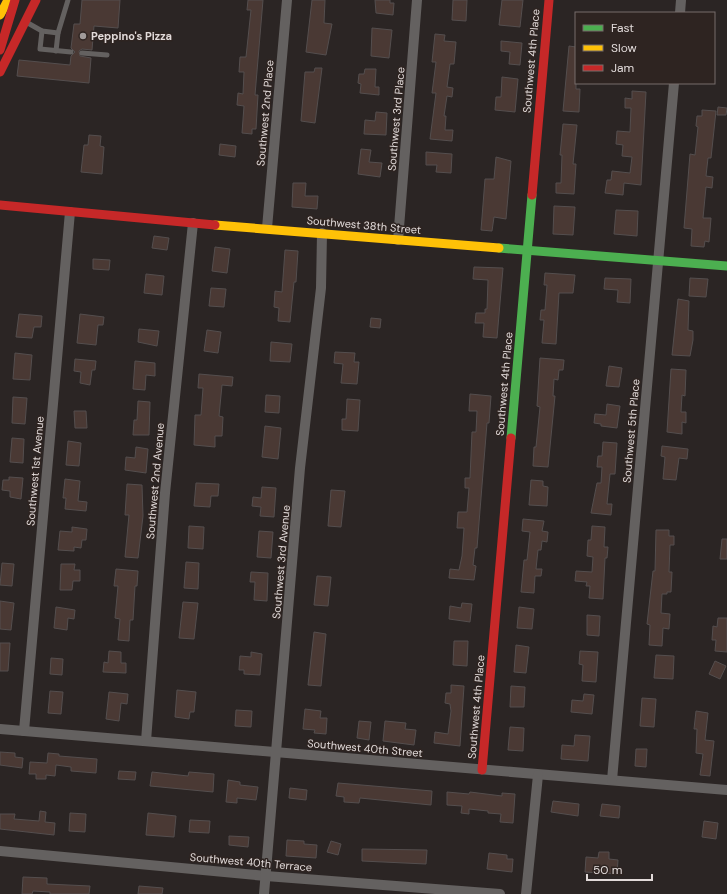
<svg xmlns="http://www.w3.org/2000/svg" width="727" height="894" viewBox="0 0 727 894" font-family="'DM Sans',sans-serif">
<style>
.building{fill:#4a3934;stroke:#544e4e}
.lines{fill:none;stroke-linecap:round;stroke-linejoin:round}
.lane{stroke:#646160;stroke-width:5}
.street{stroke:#646160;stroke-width:10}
.fast{stroke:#4caf50;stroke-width:9}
.slow{stroke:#ffc107;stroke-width:9}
.jam{stroke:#c62828;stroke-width:9}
.poi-dot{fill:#a19b9a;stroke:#2e2421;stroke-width:1.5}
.labels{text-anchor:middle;stroke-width:3;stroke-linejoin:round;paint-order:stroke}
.poi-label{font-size:11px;font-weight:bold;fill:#e1dad9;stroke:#2e2421;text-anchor:start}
.street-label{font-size:11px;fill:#e1dad9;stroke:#2e2421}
</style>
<rect width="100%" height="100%" fill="#2b2524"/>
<g class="building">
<polygon points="82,0 120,0 118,28 94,26 92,50 82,49 79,51 80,56 91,58 89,83 17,76 19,60 70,65 71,56 75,52 71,48 74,24 80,24"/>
<polygon points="248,0 263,0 255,95 258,95 256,129 252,129 252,134 242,133 244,106 237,105 238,93 243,94 244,72 239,72 240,57 246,57 251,10 247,10"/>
<polygon points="312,0 325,0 324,23 332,24 326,55 306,52"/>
<polygon points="375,0 390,0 390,3 394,3 393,15 376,13"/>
<polygon points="453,0 467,0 466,21 452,20"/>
<polygon points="502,0 523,0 520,27 499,25"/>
<polygon points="372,28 392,30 389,58 371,56"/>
<polygon points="435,34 445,35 444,41 456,42 454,64 450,64 447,87 453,88 452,97 447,96 444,116 446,116 445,130 453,130 452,141 430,139 436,93 432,93 436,62 432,62"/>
<polygon points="501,41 522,43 520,65 509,64 510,52 501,51"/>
<polygon points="569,46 576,47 576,89 580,89 579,112 563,111"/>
<polygon points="315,68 322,68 315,123 301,121 305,72 314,72"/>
<polygon points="365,69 376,69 375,87 379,87 379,95 360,93 361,84 358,83 359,74 364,74"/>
<polygon points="502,77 518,79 515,112 495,110 496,97 501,97"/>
<polygon points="632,91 646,92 641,185 624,183 623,195 605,193 607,180 611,180 612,171 630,173 632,157 622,156 623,145 616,144 617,131 630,132 631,108 625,108 625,98 632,99"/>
<polygon points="718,107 727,108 726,115 717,115"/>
<polygon points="702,110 716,111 711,158 708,158 706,176 713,177 712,188 706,187 703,218 711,218 709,242 705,241 704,247 691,246 692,229 684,228 690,154 695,155 698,127 696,126 697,116 702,116"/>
<polygon points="376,112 387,113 386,135 364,134 365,120 375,121"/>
<polygon points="563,124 577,125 573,164 576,164 574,194 556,193 556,183 561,183 562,155 560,155"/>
<polygon points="89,135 101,136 100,146 104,147 102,174 81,172 84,145 88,145"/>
<polygon points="220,144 236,146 235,157 219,155"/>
<polygon points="361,149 371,150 369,162 382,163 380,177 358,174"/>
<polygon points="426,152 452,154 451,173 436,172 437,165 426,165"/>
<polygon points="496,157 511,161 506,219 494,217 492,231 481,230 485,179 494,179"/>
<polygon points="293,183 306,183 305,196 318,196 317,209 292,207"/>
<polygon points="554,206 575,207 573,235 553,234"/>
<polygon points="616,210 638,211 637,236 614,234"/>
<polygon points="154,236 169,238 167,250 152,248"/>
<polygon points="215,247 230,249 227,273 212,271"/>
<polygon points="285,250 298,251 296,282 294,282 290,322 278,321 279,308 274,307 275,291 282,292"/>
<polygon points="93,259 110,260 109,270 93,269"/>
<polygon points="474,267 503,268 497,338 483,337 484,323 475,323 476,313 485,313 485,309 487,309 488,280 473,279"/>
<polygon points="545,273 575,275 573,293 559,293 556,344 542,343 544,320 540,320 541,310 545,310 547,285 544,285"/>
<polygon points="146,274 164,276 162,295 144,293"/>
<polygon points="605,278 631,279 630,303 617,302 618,290 604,289"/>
<polygon points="690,278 708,279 706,297 689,296"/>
<polygon points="211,288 226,289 224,307 209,306"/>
<polygon points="678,299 689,301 688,330 693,331 693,340 690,356 672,355"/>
<polygon points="19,314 42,316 41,327 34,327 32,338 16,337"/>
<polygon points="80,314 104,317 103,325 98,325 96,345 77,343"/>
<polygon points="371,318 381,319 380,328 370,327"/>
<polygon points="139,329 159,331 157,346 138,342"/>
<polygon points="207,330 221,332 218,353 204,351"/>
<polygon points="271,342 292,344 290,362 270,361"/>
<polygon points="335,352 355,353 354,362 359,362 357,384 341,383 343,364 334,363"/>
<polygon points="15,353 32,355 30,380 13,379"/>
<polygon points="540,358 564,360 563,370 559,370 558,380 554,379 553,396 555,396 548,467 533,466 534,447 536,447 540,407 537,406"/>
<polygon points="75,359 96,361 95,370 92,370 90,385 80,383 81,372 74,371"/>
<polygon points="135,361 155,363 155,376 146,375 145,390 133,389"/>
<polygon points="609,366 622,368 619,387 606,386"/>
<polygon points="671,369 686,370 685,396 682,395 681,412 686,412 686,423 682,422 682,434 667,432"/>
<polygon points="199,374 233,377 232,386 222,385 219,416 223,417 222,436 215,436 215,447 194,445 195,415 201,415 203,388 198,388"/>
<polygon points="470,394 491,396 489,423 487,423 477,548 475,548 473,565 476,566 474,580 449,578 450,569 459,570 462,556 464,528 457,528 458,512 467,512 469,488 465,488 465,478 470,478 472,432 476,432 477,411 469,411"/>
<polygon points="266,395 280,396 279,413 265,412"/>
<polygon points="13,397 27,398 25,424 12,423"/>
<polygon points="347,399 360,400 358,431 342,430 342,419 346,419"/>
<polygon points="138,401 150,402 149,435 133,435 134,420 137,420"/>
<polygon points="607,404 620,406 617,428 601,426 601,424 594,423 595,414 606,415"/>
<polygon points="74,411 86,411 87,428 75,428"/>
<polygon points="265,426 281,428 278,459 262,457"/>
<polygon points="12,438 24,439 23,463 10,462"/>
<polygon points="68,441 81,443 79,466 66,465"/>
<polygon points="603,442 617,443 615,474 610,474 607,504 612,504 611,515 591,513 597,483 601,483 602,467 597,467 598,456 602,456"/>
<polygon points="662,446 688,449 687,459 679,458 676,480 663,479 665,457 661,456"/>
<polygon points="136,447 148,449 146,473 125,470 126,457 135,458"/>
<polygon points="9,477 23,478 21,499 10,497 10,491 2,490 3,480 9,480"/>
<polygon points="65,479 80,481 78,501 87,502 86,511 65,509 66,498 63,498"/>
<polygon points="531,480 543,481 543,486 548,487 547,506 529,505"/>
<polygon points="196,483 219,484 218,496 211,496 210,507 194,506"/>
<polygon points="127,484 142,485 143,516 138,558 125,557 129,515 125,515"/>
<polygon points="262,487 276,488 274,517 260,516 261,507 252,506 253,497 261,498"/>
<polygon points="331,490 345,491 341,527 328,526"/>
<polygon points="523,519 544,521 542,531 548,532 547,542 542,541 541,550 538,550 536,569 542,569 541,576 535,576 534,593 521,592 524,560 527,560 530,532 522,531"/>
<polygon points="189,526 204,527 203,549 188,548"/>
<polygon points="592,526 605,527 604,547 608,547 607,558 605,558 603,599 589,598 590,586 586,586 587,582 575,581 576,571 592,572 593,557 587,556 588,540 591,540"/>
<polygon points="72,527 87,529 86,540 82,540 81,548 74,547 74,551 58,550 60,531 72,532"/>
<polygon points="656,530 669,530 669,536 674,536 674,545 670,545 669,572 672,572 671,592 667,592 667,594 662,594 661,613 670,614 669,629 663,628 662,646 649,645 650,625 647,624 653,571 655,571"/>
<polygon points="259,531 273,532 271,558 257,557"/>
<polygon points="722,539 727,539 727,559 720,559"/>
<polygon points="186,562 199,563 198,589 184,588"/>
<polygon points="2,563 14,564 12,586 0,585"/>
<polygon points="61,564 75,564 74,570 80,570 80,581 73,581 72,590 60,590"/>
<polygon points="116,569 138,571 137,586 135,586 133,620 130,620 129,641 118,640 120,619 115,618 118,586 114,586"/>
<polygon points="251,572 268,573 267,601 254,600 255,582 250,582"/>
<polygon points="317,576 331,577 328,606 314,605"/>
<polygon points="0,601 14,603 11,630 0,629"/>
<polygon points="183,602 198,603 194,639 179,638"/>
<polygon points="462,603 472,604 470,622 449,619 450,606 461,608"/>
<polygon points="56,607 75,610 74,619 68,618 67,630 54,628"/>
<polygon points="519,607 534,609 532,629 517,628"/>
<polygon points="587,615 600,616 599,636 587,635"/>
<polygon points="718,618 727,618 727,652 715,651 716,640 712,640 713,626 717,627"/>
<polygon points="314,632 326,634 321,686 308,685"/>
<polygon points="454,641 468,641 467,666 453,665"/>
<polygon points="0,643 10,643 8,671 0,671"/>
<polygon points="516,645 529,647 526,673 514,672"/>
<polygon points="109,651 121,652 121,663 126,663 126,673 103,672 104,662 108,663"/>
<polygon points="580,651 598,652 596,682 582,681 583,665 579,664"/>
<polygon points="251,652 262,654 260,675 244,674 244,670 239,670 240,656 251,657"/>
<polygon points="656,655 674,656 673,679 654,678"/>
<polygon points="51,658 63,659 62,675 50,674"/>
<polygon points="715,661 726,666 720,679 709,674"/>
<polygon points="451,685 464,686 460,746 434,743 435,732 448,734 451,711 450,704 445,703 446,693 451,693"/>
<polygon points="511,686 525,687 524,707 510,707"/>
<polygon points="177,690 196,692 194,712 190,712 189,719 175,717"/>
<polygon points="50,691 63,692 61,714 48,713"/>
<polygon points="109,692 128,694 127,704 121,703 119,721 106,719"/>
<polygon points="584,694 594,695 592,714 571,712 572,700 583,701"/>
<polygon points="642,698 656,699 654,727 640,726"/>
<polygon points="305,709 321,711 320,718 327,718 326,734 314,733 315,730 303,729"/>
<polygon points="236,710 252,711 251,727 235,726"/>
<polygon points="696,711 708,713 705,740 714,741 710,776 700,775 703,754 696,753 697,729 694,729"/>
<polygon points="359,721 371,722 369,740 357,738"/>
<polygon points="385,721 406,723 405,729 416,730 414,745 383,741"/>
<polygon points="510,727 524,728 523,751 508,750"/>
<polygon points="575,735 590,736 588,761 561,759 562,745 574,746"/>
<polygon points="636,749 647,749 646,767 635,766"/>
<polygon points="0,752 15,753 15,757 23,758 22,768 0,765"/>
<polygon points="48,753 59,754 59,756 97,759 96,773 71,771 71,767 56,765 55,776 46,775 46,779 36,779 36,774 29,774 30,762 47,763"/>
<polygon points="119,771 136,772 135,780 118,779"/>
<polygon points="152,772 188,776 189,772 214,774 213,792 150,786"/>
<polygon points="228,780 240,782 240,785 258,787 256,800 237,798 237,803 226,802"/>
<polygon points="338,783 432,791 431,805 360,798 359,803 344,802 344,797 336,796"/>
<polygon points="290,788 307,790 306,800 289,798"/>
<polygon points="447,792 469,794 470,792 502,796 502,793 515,794 513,823 500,822 501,814 488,813 488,811 469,809 469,814 461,813 462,806 447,805"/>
<polygon points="553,801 579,804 578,816 551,812"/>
<polygon points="602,804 620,806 619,818 600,816"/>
<polygon points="40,811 46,812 45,822 55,823 54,835 0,829 0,814 15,814 14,819 39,821"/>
<polygon points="70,813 86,814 85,832 69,831"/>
<polygon points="148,813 176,816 174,837 146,835"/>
<polygon points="190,820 210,821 209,833 189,832"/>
<polygon points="704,821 718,823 716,839 702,837"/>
<polygon points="229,836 249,837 248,847 229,845"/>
<polygon points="287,840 304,841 304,844 317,845 316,858 286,856"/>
<polygon points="331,841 341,844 338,855 327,852"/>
<polygon points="362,849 427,850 426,864 362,861"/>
<polygon points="599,852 609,852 609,859 618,860 617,874 585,872 586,857 598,858"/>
<polygon points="489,853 507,855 507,859 513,859 512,872 487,869"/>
<polygon points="23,877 47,878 47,884 90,886 89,894 50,894 50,892 33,891 32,894 22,894"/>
<polygon points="139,886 163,888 162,894 138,894"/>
</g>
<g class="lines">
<g class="lane">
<polyline points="26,22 42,31 58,33 68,0"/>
<polyline points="42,31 40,49 71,52"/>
<polyline points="56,51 58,33"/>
<polyline points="82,53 107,55"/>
</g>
<g class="street">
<polyline points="680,13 681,0"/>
<polyline points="267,228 287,0"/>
<polyline points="398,240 417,0"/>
<polyline points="0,729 727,790"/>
<polyline points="24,731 70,212"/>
<polyline points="146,741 165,493 193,223"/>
<polyline points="612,780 674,83"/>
<polyline points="0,851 266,876 500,894"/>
<polyline points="264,894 300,468 321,288 322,233"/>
<polyline points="526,894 538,775"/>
</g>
<g class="fast">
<polyline points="499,248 727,266"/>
<polyline points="511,438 532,195"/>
</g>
<g class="slow">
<polyline points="0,15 8,0"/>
<polyline points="215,225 499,248"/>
</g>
<g class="jam">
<polyline points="0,50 15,0"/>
<polyline points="0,72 36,0"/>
<polyline points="532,195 549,0"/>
<polyline points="0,205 215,225"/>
<polyline points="482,770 511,438"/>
</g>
</g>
<circle class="poi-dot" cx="83" cy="36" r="4"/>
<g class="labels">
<g class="poi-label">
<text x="91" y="40">Peppino's Pizza</text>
</g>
<g class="street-label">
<text transform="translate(531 61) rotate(-85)" y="4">Southwest 4th Place</text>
<text transform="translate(265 113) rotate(-85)" y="4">Southwest 2nd Place</text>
<text transform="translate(396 119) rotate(-85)" y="4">Southwest 3rd Place</text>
<text transform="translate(364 225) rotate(5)" y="4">Southwest 38th Street</text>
<text transform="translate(504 384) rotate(-85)" y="4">Southwest 4th Place</text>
<text transform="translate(631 431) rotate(-85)" y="4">Southwest 5th Place</text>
<text transform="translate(35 471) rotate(-85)" y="4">Southwest 1st Avenue</text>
<text transform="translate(155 481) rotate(-85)" y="4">Southwest 2nd Avenue</text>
<text transform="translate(281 562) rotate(-85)" y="4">Southwest 3rd Avenue</text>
<text transform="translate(476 707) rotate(-85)" y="4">Southwest 4th Place</text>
<text transform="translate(365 748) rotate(5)" y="4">Southwest 40th Street</text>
<text transform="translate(251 862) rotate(5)" y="4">Southwest 40th Terrace</text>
</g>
</g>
<rect x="575" y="12" width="140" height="72" fill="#2e2421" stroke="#766d6b"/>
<rect x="583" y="25" width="20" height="6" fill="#4caf50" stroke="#766d6b"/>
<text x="611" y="32" font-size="12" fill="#e1dad9">Fast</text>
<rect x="583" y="45" width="20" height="6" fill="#ffc107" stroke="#766d6b"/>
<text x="611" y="52" font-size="12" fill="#e1dad9">Slow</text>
<rect x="583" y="65" width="20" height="6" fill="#c62828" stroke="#766d6b"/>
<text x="611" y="72" font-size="12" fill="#e1dad9">Jam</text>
<path d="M587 874v6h65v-6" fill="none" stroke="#e1dad9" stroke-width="2"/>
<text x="593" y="874" font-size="12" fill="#e1dad9" stroke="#2e2421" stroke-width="3" paint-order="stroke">50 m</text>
</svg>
